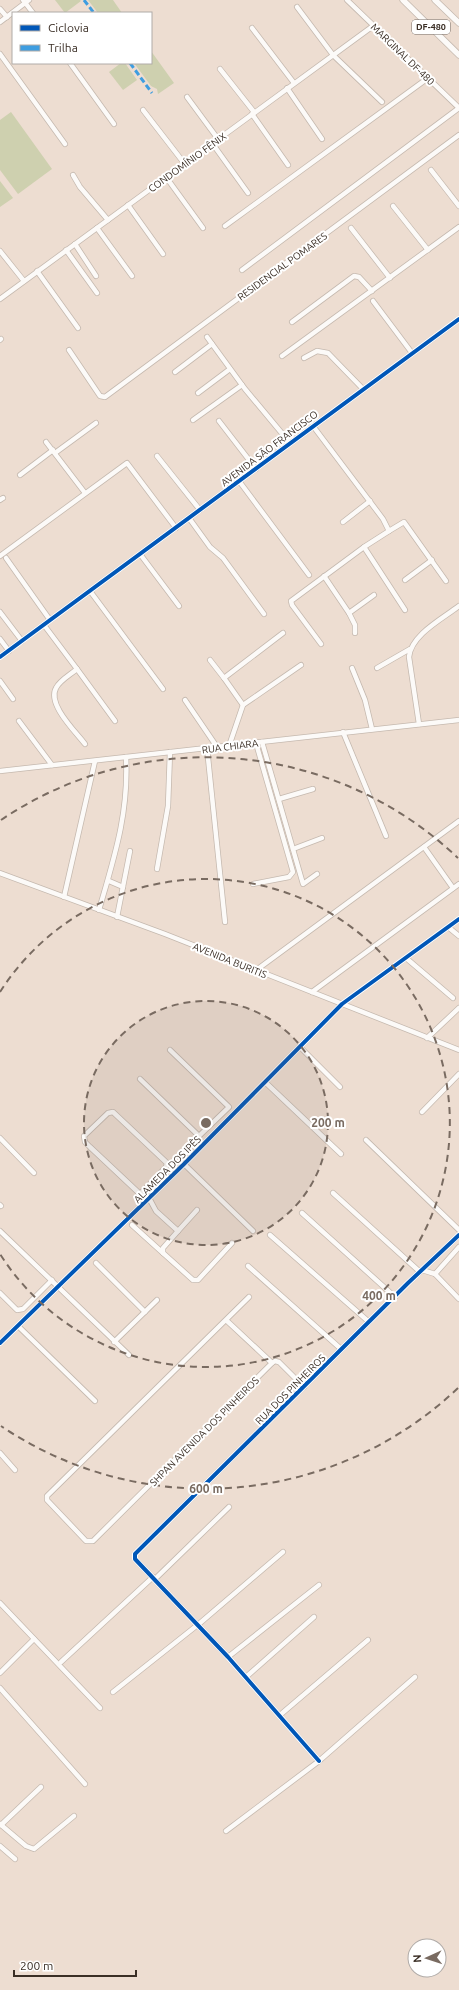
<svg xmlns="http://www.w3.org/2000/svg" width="459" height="1990" viewBox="0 0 459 1990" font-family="Ubuntu,sans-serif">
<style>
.green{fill:#ced0af}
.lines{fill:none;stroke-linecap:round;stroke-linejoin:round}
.minor-casing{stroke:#c5b9af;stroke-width:6}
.major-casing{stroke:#c5b9af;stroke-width:7}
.minor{stroke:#fcfaf8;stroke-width:4.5}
.major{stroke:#fcfaf8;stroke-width:5.5}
.quiet{stroke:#3e9de0;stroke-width:3;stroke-dasharray:6 3;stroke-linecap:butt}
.cycleway-casing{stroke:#fff;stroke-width:6}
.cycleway{stroke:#0057b8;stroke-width:4}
.ring{fill:none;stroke:#796b61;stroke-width:2;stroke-dasharray:7 5}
.labels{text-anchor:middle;stroke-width:4;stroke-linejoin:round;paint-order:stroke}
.shield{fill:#fff;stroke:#756d66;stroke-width:1}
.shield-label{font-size:9px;font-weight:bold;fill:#3a2e25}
.street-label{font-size:10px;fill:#3a2e25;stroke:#fff}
.centre{fill:#796b61;stroke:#fff;stroke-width:2}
.ring-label{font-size:12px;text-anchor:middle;font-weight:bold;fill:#796b61;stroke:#fff;stroke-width:4;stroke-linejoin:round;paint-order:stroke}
</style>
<rect width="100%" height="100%" fill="#edddd1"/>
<g class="green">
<polygon points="55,0 80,0 81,1 65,13"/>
<polygon points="88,0 113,0 122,13 98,13"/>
<polygon points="151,51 174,83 158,94 157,89 151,86 134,63 151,63"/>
<polygon points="121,63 125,63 137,80 123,90 109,72"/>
<polygon points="11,112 52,169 18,194 0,170 0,120"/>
<polygon points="0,181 13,198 0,207"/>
</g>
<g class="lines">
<defs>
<g id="minor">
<polyline points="23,0 33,13"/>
<polyline points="347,0 459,108"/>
<polyline points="297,7 333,55 382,102"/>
<polyline points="0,9 7,17"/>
<polyline points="0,22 29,0"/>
<polyline points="252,28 294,83"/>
<polyline points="0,54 65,144"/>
<polyline points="70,63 114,124"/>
<polyline points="220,69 254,112"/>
<polyline points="287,88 322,139"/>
<polyline points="187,97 218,139"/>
<polyline points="143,110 184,163"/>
<polyline points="252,114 288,165"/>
<polyline points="212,143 248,193"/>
<polyline points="431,170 459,206"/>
<polyline points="73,175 80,187 108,220"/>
<polyline points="166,177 203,228"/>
<polyline points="128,205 163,254"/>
<polyline points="393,206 428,250"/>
<polyline points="225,226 428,78"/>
<polyline points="97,228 132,276"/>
<polyline points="351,228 390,278"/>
<polyline points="75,244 96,276"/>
<polyline points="66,250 97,293"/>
<polyline points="0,251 24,281"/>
<polyline points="242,270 459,108"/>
<polyline points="37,271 78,328"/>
<polyline points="0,299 373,26"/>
<polyline points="373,301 412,353"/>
<polyline points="292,322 354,276 359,277 372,291"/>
<polyline points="207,337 245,389 290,443"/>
<polyline points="0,340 1,339"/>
<polyline points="69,350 100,396 105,397 459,135"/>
<polyline points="282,356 459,227"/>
<polyline points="304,358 317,351 328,353 363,389"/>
<polyline points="175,372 212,344"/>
<polyline points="198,393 230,369"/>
<polyline points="193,420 242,385"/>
<polyline points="219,421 256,469"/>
<polyline points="313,426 383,519 389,531 364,547 291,601 292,605 321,644"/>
<polyline points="46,442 85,493"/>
<polyline points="55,453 96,423"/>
<polyline points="157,456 200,510"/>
<polyline points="20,475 53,450"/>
<polyline points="239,481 309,575"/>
<polyline points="0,500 3,498"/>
<polyline points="189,518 210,547 223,558 264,614"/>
<polyline points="343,522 370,501"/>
<polyline points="389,531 404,522 446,581"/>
<polyline points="364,547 405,610"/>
<polyline points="140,554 179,606"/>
<polyline points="0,556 127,463 176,528"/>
<polyline points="6,558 50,620"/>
<polyline points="324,576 349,613 374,595"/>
<polyline points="405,580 432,560"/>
<polyline points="90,591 163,689"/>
<polyline points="0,612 22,641"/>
<polyline points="349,613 355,625 355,633"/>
<path d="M44,625l33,44c-7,6 -17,11 -21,19 -9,16 19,43 29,56"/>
<polyline points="0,639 9,651"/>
<polyline points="0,657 459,319"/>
<polyline points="210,660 224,678"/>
<polyline points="352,668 365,700 372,729"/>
<polyline points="377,668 410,649"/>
<polyline points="77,669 115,721"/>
<polyline points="0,681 13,699"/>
<polyline points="185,700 217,747"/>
<polyline points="243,705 224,678 283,633"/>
<polyline points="19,721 52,765"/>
<path d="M419,724l-10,-67c2,-22 33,-38 50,-51"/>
<polyline points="343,732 386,836"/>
<polyline points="262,742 303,884 317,874"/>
<polyline points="229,746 243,705 301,665"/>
<polyline points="207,748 225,922"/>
<polyline points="0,771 459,720"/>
<polyline points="279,799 313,789"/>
<polyline points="424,847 453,888"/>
<polyline points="293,849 322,838"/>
<polyline points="157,869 168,806 170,752"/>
<polyline points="0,873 165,934 459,1050"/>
<polyline points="109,881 123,887"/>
<polyline points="253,884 289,877 293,872 256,743"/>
<polyline points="64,897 95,761"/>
<path d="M99,910c15,-52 30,-97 27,-153"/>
<polyline points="117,917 130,851"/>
<polyline points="448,927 459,936"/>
<polyline points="406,958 453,998"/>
<polyline points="255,971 459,821"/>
<polyline points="312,992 459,884"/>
<polyline points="427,1038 459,1008"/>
<polyline points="300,1047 340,1087"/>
<polyline points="140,1079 199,1136 229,1107 170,1050"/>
<polyline points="265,1082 341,1154"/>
<polygon points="113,1112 167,1163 166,1167 140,1194 90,1147 85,1142 84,1136 108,1113"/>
<polyline points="422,1112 459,1074"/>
<polyline points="0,1138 34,1173"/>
<polyline points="366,1140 459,1230"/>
<polyline points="184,1164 253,1231"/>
<polyline points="333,1193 420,1272"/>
<polyline points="149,1198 156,1211 178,1231 163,1248 163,1253 193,1280 198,1280 232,1243"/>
<polyline points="0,1205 1,1206"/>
<polyline points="302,1213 395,1297"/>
<polyline points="132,1225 163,1253"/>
<polyline points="0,1231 129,1355"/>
<polyline points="178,1231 197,1210"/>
<polyline points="270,1235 369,1322"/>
<polyline points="459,1247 435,1274 459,1299"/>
<polyline points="96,1263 145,1312"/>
<polyline points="248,1266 341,1349"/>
<polyline points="422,1270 435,1274"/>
<polyline points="0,1293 17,1310 23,1309 52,1280"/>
<polyline points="226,1320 272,1363 93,1541 86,1541 47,1500 47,1496 249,1297"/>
<polyline points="18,1326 95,1401"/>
<polyline points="114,1342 157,1300"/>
<polyline points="0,1343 184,1164 342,1004 459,919"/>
<polyline points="272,1363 275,1361 279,1362 304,1387"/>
<polyline points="0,1453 15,1470"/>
<polyline points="155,1579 229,1507"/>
<polyline points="0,1603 100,1708"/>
<polyline points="228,1657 319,1585"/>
<polyline points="61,1662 153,1577"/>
<polyline points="0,1673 34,1639"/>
<polyline points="246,1677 314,1617"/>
<polyline points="0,1688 85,1784"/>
<polyline points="113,1692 200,1623 283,1552"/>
<polyline points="280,1715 368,1640"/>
<polyline points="319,1761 228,1657 135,1559 135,1554 408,1283 459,1235"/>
<polyline points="0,1824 26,1846 34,1849 74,1816"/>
<polyline points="1,1825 41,1787"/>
<polyline points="226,1831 319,1761 415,1677"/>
<polyline points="0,1846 15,1859"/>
</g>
<g id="major">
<polyline points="403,0 459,55"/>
<polyline points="435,0 459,23"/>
</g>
</defs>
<use href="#minor" class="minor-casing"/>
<use href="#major" class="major-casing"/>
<use href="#minor" class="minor"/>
<use href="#major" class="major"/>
<g class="quiet">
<polyline points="84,0 94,13"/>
<polyline points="130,63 152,93"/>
</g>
<defs>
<g id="cycleway">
<polyline points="0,657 459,319"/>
<polyline points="0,1343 184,1164 342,1004 459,919"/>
<polyline points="319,1761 228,1657 135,1559 135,1554 408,1283 459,1235"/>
</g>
</defs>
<use href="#cycleway" class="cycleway-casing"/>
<use href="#cycleway" class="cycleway"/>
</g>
<circle cx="206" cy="1123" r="122" fill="#796b61" fill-opacity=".12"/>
<g class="ring">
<circle cx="206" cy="1123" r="122"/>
<path d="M0 992A244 244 0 1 1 0 1254"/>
<path d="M458 1388A366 366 0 0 1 1 1426M1 820A366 366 0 0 1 458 858"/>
</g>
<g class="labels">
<rect class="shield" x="412" y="20" width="38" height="14" rx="3"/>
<g class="shield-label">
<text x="431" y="30">DF-480</text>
</g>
<g class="street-label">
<text transform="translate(403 54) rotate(44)" y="4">MARGINAL DF-480</text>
<text transform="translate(187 162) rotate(-36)" y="4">CONDOMÍNIO FÊNIX</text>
<text transform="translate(282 266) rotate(-36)" y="4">RESIDENCIAL POMARES</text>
<text transform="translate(269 448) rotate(-37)" y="4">AVENIDA SÃO FRANCISCO</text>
<text transform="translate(230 746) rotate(-7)" y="4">RUA CHIARA</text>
<text transform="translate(230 960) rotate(22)" y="4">AVENIDA BURITIS</text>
<text transform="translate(167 1169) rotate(-45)" y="4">ALAMEDA DOS IPÊS</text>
<text transform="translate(290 1389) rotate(-45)" y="4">RUA DOS PINHEIROS</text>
<text transform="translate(204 1431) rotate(-45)" y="4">SHPAN AVENIDA DOS PINHEIROS</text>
</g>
</g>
<circle cx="206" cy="1123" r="6" class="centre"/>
<g class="ring-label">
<text x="328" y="1127">200 m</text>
<text x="379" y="1300">400 m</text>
<text x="206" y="1493">600 m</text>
</g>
<rect x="12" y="12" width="140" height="52" fill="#ffffff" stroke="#b0aba8"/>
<rect x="20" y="25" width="20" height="6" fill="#0057b8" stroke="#b0aba8"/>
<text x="48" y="32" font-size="12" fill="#3a2e25">Ciclovia</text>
<rect x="20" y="45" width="20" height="6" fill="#3e9de0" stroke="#b0aba8"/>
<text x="48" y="52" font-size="12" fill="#3a2e25">Trilha</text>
<g transform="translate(427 1958) rotate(267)"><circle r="19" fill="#ffffff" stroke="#b0aba8"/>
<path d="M0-3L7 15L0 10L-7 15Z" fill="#796b61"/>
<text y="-6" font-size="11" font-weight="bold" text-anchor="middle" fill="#3a2e25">N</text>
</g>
<path d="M14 1970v6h122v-6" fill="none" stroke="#3a2e25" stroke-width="2"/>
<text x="20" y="1970" font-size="12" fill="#3a2e25" stroke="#ffffff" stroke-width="3" paint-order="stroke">200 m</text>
</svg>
